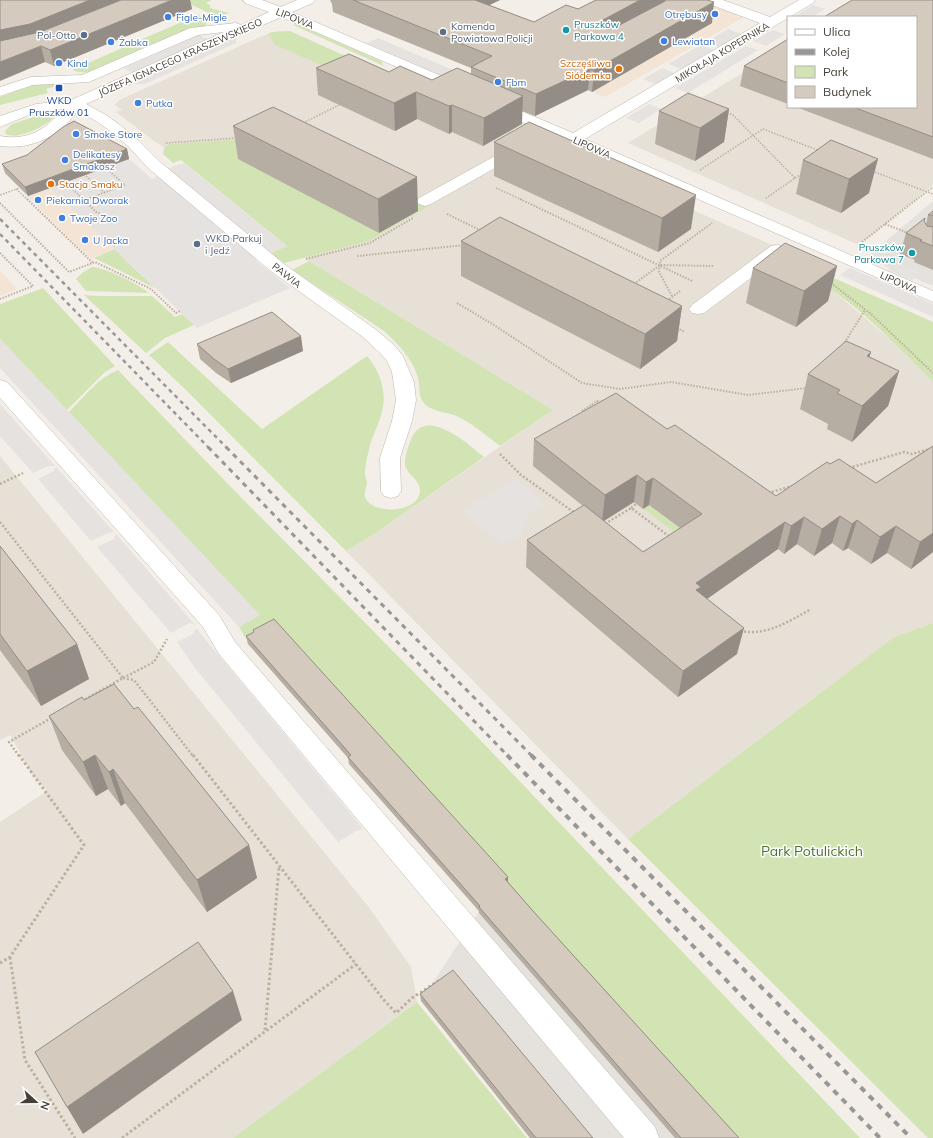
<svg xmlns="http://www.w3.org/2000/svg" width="933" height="1138" viewBox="0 0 933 1138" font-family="Mulish,sans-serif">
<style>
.residential{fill:#e6e0d7}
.commercial{fill:#f3e4d5}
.industrial{fill:#e5e1dd}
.green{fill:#d2e4b4}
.parking{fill:#e5e2e0}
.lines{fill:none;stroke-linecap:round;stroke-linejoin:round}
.minor-casing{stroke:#beb6ab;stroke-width:1}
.path-far3{stroke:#bfb09e;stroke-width:1.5;stroke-dasharray:1.5 1.5;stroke-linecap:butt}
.path-far2{stroke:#bfb09e;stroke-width:2;stroke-dasharray:1.5 1.5;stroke-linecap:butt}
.path-far1{stroke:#bfb09e;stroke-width:2.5;stroke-dasharray:2 2;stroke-linecap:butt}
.path{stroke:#bfb09e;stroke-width:3;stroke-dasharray:2.5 2.5;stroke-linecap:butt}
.minor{fill:#fff;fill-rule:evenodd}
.rail-far2{stroke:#979797;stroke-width:2.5;stroke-dasharray:4 4;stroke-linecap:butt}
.rail-far1{stroke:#979797;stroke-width:3;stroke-dasharray:5 5;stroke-linecap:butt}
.rail{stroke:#979797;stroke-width:4;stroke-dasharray:6 6;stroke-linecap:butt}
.wall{fill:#b6aea3;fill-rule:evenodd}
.shaded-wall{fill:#948d85}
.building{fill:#d4cabe;stroke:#948d85}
.shop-dot{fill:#3f7fe0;stroke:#fff;stroke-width:1.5}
.culture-dot{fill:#0f9aa8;stroke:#fff;stroke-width:1.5}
.service-dot{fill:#5c6f8a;stroke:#fff;stroke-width:1.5}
.food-dot{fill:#e8710a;stroke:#fff;stroke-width:1.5}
.transit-dot{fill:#1a4fb4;stroke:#fff;stroke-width:1.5}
.labels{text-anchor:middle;stroke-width:3;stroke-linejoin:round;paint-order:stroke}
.far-shop-label{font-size:10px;fill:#366cbe;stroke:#fff;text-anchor:start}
.far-street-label{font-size:10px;fill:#463f37;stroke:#fff}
.far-culture-label{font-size:10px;fill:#0d838f;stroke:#fff;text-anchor:start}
.far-service-label{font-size:10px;fill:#4e5e75;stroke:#fff;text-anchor:start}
.far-food-label{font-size:10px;fill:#c56008;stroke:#fff;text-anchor:end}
.far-transit-label{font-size:10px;fill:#164399;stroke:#fff}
.near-park-label{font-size:14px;fill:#4e742e;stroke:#fff}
</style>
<rect width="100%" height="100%" fill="#f3efe8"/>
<g class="residential">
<polygon points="933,0 933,185 859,245 628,143 788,45 788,107 916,107 916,17"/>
<polygon points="288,31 772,245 819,282 831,289 892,341 933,382 933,623 894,637 628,839 346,551 377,532 553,410 309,261 182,159 154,141 116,112 122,110 115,105 119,100 262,36 272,32"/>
<polygon points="0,456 368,906 411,967 417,1002 233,1138 0,1138 0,822 47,791 30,771 10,735 0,740"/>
</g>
<g class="commercial">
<polygon points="711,4 746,16 605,97 583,88"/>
<polygon points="79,169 86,175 50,189 115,249 91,259 27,196 44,190"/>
<polygon points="0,270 17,289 0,296"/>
</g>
<g class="industrial">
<polygon points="933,201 933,286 866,258"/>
<polygon points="275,626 732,1138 530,1138 421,1001 478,913 475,907 349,764 352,762 246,642"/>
</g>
<g class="green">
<polygon points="181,0 212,0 206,3 210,5 210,8 229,13 218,17"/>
<polygon points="198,15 208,20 205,27 153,46 140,40"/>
<polygon points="296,24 381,61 384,66 293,25"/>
<polygon points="290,31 374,69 351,78 275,45 268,34 272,32"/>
<polygon points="136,42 149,48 92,73 78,72 72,70"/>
<polygon points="36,84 64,84 46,89 48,93 0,105 0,97"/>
<path d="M49,112l9,2c-9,10 -39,27 -52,20l-1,-3 7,-7z"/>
<polygon points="279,137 238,159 380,233 418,211 402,202 409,198 427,207 369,241 284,263 271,253 287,246 181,160 173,163 163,154 164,148 170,144"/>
<polygon points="50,188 95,216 124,259 155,288 94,258 115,249"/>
<path d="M309,261l244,149 -53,36c-15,-11 -29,-24 -46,-31 -9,-3 -25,-4 -31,-13 -5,-6 -3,-16 -5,-24 -5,-19 -20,-34 -34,-47l-92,-61z"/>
<path d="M92,267c12,0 48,18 57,26l-63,-2 -10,-12 6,-6z"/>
<path d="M836,279l97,43v60c-34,-34 -73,-76 -114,-100z"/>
<polygon points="43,288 115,366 105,372 67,410 0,339 0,304"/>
<polygon points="84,295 97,296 152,296 175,317 182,314 194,325 165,338 146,353"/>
<path d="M168,342l94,87 105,-73c14,16 21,39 14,59 -3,12 -10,23 -12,35 -2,7 -4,16 -4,24 0,2 2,6 2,9 -2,10 -6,16 7,23 13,7 45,4 46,-15 0,-13 -15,-16 -15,-29 0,-7 3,-14 5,-20 13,-39 58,2 74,15l-107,75 -31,19 -161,-162 -36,-34z"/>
<path d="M118,370l109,113 238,241 395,414h-125l-460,-513 -28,15 -8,-13 20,-12 -190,-203c15,-15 29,-34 49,-42z"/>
<polygon points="649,505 696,541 684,540 644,509"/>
<polygon points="933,623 933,1138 928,1138 628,839 894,637"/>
<polygon points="417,1002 527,1138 233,1138"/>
</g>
<g class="parking">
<polygon points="813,5 825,9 813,17 794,17"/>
<polygon points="728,29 741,34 719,47 706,42"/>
<polygon points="773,30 785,34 766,46 753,41"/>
<polygon points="199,35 208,39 132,73 124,68"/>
<polygon points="236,38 236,43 145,84 134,84"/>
<polygon points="378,38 460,73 449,79 367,43"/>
<polygon points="701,45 714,50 681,69 668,64"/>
<polygon points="746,46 758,50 688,93 675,88"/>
<polygon points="662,68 674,73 655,84 643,79"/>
<polygon points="649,104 661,109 639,123 626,118"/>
<polygon points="129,159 152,179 169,168 184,163 287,246 255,260 290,288 197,328 50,188"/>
<polygon points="897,262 921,273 913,279 913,281 888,270"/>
<polygon points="850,268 933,304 933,317 840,275"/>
<polygon points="0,339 67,410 260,615 239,627 0,368"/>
<polygon points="0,404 55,466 49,466 33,473 0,436"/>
<polygon points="56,467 114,532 108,533 91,541 38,479 54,471"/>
<polygon points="516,479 546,504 529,514 521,535 503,545 461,510"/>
<polygon points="116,534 195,625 190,623 171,633 97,547 114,539"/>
<polygon points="196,628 363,829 356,831 338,842 195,668 177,642 193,634"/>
</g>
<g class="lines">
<defs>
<g id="minor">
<path d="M243,0h19l19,7 16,-7h18l-2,3 -21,9 175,75 2,3 -2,3 -5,1 -5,-1 -176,-76 -195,87 20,11 14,10 19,16 21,21 124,102 91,65 20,17 8,10 11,26 2,18 -4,21 -12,37 1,33 -3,5 -7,2 -7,-2 -3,-5 -1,-33 12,-37 4,-21 -4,-28 -5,-11 -6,-7 -18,-17 -91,-65 -124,-104 -19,-21 -19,-16 -14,-10 -19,-10c-17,26 -46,39 -77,35v-10c27,5 46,-6 63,-27l-32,5 -31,13v-11l36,-12 35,-4 153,-68 -26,3 -109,47 -56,3 -33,11v-9l31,-10 51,-2 108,-47 46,-5 5,2 28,-13 -24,-9z"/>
<polygon points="704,0 723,0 770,17 799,0 815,0 813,3 585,139 933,291 933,302 490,108 488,105 490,102 495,101 500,102 573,133 760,23 706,3"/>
<polygon points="520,143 525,145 528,148 525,151 431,204 425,206 419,204 417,201 419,198 515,145"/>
<polygon points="777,245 783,246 785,250 783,254 704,313 698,314 692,313 689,309 692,305 771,246"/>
<polygon points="0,380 7,382 219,615 235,642 655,1127 659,1138 624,1138 219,654 203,627 0,398"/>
</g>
</defs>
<use href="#minor" class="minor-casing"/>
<g class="path-far3">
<polyline points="727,114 732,114 795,178 765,199"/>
<polyline points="303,123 341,104"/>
<polyline points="166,143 237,138"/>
<polyline points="700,170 763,129 820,151"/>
<polyline points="872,171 933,194"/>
<polyline points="86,176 105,193"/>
<polyline points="795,178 803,173"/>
<polyline points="66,183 84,200"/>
<polyline points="496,188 522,200"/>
<polyline points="16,189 28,200"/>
<polyline points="0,195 22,187"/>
<polyline points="84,200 125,185 107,169"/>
<polyline points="916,200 933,187"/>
</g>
<g class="path-far2">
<polyline points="27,199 93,263"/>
<polyline points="83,199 96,212 106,216"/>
<polyline points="520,199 692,281"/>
<polyline points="84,200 86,199"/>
<polyline points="0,203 69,272 95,262 151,289 176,313 180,311"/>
<polyline points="447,214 482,231"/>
<polyline points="885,224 908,233"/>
<polyline points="862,242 917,199"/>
<polyline points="0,253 33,286 0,299"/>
<polyline points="357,256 465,245"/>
<polyline points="306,259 370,243 413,218"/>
<polyline points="831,283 871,314 933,373"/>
<polyline points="634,284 660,265 713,266"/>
<polyline points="672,296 659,272 660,261 712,223"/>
<polyline points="667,301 680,291"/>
<polyline points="457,303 494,325 582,383 620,389 671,382 748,395 807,388"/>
<polyline points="677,328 685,332"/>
<polyline points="843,345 865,310"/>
<polyline points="582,411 597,401 602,403"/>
</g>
<g class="path-far1">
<polyline points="500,454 521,475 575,513"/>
<polyline points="849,468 904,452 912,454 933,448"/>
<polyline points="0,484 23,473"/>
<polyline points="768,493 792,486"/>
<polyline points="631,508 636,504"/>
<polyline points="0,522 123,678 82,701"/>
<polyline points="605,524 631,508 670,537"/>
<path d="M740,631c27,5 48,-9 71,-22"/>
<polyline points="123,678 134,680 193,756"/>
<polyline points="123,678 154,662 167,639"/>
<polyline points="19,756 9,742 53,717"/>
</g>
<g class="path">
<polyline points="193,755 383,999 396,1013 412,998 440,980"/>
<polyline points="10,957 25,1060 75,1138"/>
<polyline points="0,963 10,957 84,845 19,755"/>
<polyline points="265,1030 279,867"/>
<polyline points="122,1138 356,964"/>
</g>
<use href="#minor" class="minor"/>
<g class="rail-far2">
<polyline points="0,219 227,448"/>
<polyline points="0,234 209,448"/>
</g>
<g class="rail-far1">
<polyline points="208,447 508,756"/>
<polyline points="226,447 532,756"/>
</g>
<g class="rail">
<polyline points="507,755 880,1138"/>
<polyline points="531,755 911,1138"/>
</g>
</g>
<g class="wall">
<polygon points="0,0 190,0 192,9 54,66 45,62"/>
<polygon points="330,0 500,0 489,5 534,22 578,9 596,0 665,0 665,1 712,23 592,92 588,90 535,116 522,111 522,124 483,146 452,132 449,134 417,119 395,131 318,95 316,68 389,72 432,80 471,74 471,68 333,12 332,4"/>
<polygon points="933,0 933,159 796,107 916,107"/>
<polygon points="788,39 788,104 740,86 744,66"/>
<polygon points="729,109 724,142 695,161 655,144 659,111"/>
<polygon points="233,126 418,211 379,233 238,159"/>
<polygon points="831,140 869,193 841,213 796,194 803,160"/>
<polygon points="494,142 691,229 658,252 494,176"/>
<polygon points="127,149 129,159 28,196 5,173 2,164"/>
<polygon points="933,211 933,270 914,262 915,260 900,254 906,233 924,221 926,224 928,215"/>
<polygon points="461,241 682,306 677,341 640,369 461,276"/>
<polygon points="837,266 828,301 796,327 746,303 753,268"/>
<polygon points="197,344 303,351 231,383 216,373 200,359"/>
<polygon points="870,357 899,371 888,406 852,442 827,429 828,424 800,409 808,374"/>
<path d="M667,429l109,67 54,-32 46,19 57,-37v106l-22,17 -24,-16 -16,11 -23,-16 -5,3 -11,-8 -18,13 -17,-12 -13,10 -6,-5 -71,50 30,55 -59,43 -152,-130 1,-27 56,-34 -50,-40 1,-27zM634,502l9,7 6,-4 31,23 -37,24 -39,-31z"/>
<polygon points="0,546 77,644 89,679 41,706 0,650"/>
<polygon points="253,630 508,882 533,911 739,1138 675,1138 479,913 479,911 349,764 348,758 248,644 246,636 254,632"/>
<polygon points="84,700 134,709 249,845 257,878 207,912 125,803 121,806 108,789 96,796 62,750 49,716"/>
<polygon points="420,994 593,1138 530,1138 421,1001"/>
</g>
<g class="shaded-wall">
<polygon points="90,0 132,0 0,47 0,30"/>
<polygon points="172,0 190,0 192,9 54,66 50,50"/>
<polygon points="465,0 500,0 465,17"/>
<polygon points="640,0 665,0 665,6 601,41 600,23 603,20"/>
<polygon points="714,2 712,23 592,92 594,70"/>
<polygon points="41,46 45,62 0,81 0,62"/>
<polygon points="590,69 588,90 535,116 536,94"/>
<polygon points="416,92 417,119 395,131 394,103"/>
<polygon points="523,96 522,124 483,146 484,118"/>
<polygon points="452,105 452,132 449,134 449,106"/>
<polygon points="729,109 724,142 695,161 700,128"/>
<polygon points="127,149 129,159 28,196 25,187"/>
<polygon points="878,159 869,193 841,213 849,179"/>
<polygon points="417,177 418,211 379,233 378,199"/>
<polygon points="696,195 691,229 658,252 662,218"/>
<polygon points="837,266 828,301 796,327 804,291"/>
<polygon points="682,306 677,341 640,369 645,334"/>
<polygon points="301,336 303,351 231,383 228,369"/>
<polygon points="871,352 861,388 867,356"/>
<polygon points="899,371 888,406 852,442 862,406"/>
<polygon points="637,475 634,502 602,522 605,495"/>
<polygon points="653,478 649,505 643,509 646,482"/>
<polygon points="840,516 832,543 814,556 822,529"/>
<polygon points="804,517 797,544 784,554 791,526"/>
<polygon points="857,520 848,548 843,551 852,524"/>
<polygon points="785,522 778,549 697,606 696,583"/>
<polygon points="896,526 887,553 871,564 880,537"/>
<polygon points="933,533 933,552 911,569 920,542"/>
<polygon points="744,628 737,654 678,697 683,671"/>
<polygon points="77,644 89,679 41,706 27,671"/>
<polygon points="95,755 108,789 96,796 83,762"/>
<polygon points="113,769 125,803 121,806 109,772"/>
<polygon points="249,845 257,878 207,912 197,880"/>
<polygon points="508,877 508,884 505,879"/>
<polygon points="233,991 242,1020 83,1134 67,1107"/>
</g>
<g class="building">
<polygon points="0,0 90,0 30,24 0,30"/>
<polygon points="121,0 172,0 50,50 41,46 0,62 0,41 40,32"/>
<polygon points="353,0 475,0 534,22 566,5 578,9 596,0 640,0 603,20 600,23 602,28 608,29 614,28 667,0 707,0 714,2 594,70 590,69 536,94 471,67 492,56"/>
<polygon points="852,0 933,0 933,137 853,107 916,107 916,17 824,17"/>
<polygon points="788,39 788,83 744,66"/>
<polygon points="349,54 389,72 400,66 432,80 457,68 523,96 484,118 452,105 449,106 416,92 394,103 316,68"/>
<polygon points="688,93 729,109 700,128 659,111"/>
<polygon points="273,107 417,177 378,199 233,126"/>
<polygon points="74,121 127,149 25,187 2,164 27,155 63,127"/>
<polygon points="529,122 696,195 662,218 494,142"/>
<polygon points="831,140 878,159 849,179 803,160"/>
<polygon points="933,211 933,215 928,215"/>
<polygon points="500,217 682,306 645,334 461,241"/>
<polygon points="925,218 924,221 927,226 933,227 933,246 920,241 922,240 906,233"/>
<polygon points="785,243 837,266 804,291 753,268"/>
<polygon points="272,312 301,336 228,369 214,359 197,344"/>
<polygon points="846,341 871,352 867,356 899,371 862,406 837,393 840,390 808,374"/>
<polygon points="616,393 667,429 675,425 776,496 827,462 830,464 839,459 876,483 933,446 933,533 920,542 896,526 880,537 857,520 852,524 840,516 822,529 804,517 791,526 785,522 696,583 701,587 696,590 744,628 683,671 527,540 584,505 643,552 702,514 653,478 646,482 637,475 605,495 534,439"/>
<polygon points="0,546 77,644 27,671 0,634"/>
<polygon points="274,619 508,877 505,879 533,911 739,1138 681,1138 479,907 480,906 348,757 351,755 246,636 254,632 253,630"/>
<polygon points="114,684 134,709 138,707 249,845 197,880 113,769 109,772 95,755 83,762 49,716 82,697 84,700"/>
<polygon points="198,942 233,991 67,1107 35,1052"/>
<polygon points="453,970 593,1138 536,1138 420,994"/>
</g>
<g class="shop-dot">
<circle cx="715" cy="14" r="4"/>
<circle cx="168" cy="17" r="4"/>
<circle cx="664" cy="41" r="4"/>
<circle cx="111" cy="42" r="4"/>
<circle cx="59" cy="63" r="4"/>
<circle cx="498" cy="82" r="4"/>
<circle cx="138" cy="103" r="4"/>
<circle cx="76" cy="134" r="4"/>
<circle cx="65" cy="160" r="4"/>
<circle cx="38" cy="200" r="4"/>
<circle cx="62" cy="218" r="4"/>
<circle cx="85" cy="240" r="4"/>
</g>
<g class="culture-dot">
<circle cx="566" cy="30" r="4"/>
<circle cx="912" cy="253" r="4"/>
</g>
<g class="service-dot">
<circle cx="443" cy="32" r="4"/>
<circle cx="84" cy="35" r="4"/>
<circle cx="197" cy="244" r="4"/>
</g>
<g class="food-dot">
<circle cx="619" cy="69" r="4"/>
<circle cx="51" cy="184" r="4"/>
</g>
<rect class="transit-dot" x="55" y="84" width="8" height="8" rx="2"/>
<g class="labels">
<g class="far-shop-label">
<text x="707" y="18" text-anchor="end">Otrębusy</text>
<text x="176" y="21">Figle-Migle</text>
<text x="672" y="45">Lewiatan</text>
<text x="119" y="46">Żabka</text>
<text x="67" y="67">Kind</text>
<text x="506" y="86">Fbm</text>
<text x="146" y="107">Putka</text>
<text x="84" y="138">Smoke Store</text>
<text x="73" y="158">Delikatesy<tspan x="73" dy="12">Smakosz</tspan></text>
<text x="46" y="204">Piekarnia Dworak</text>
<text x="70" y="222">Twoje Zoo</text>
<text x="93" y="244">U Jacka</text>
</g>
<g class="far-street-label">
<text transform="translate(295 18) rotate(22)" y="4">LIPOWA</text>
<text transform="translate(722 52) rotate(-31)" y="4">MIKOŁAJA KOPERNIKA</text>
<text transform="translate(180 57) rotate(-24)" y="4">JÓZEFA IGNACEGO KRASZEWSKIEGO</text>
<text transform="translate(592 147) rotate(24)" y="4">LIPOWA</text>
<text transform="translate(287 275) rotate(38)" y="4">PAWIA</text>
<text transform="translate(899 282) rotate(24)" y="4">LIPOWA</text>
</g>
<g class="far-culture-label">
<text x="574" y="28">Pruszków<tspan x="574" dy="12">Parkowa 4</tspan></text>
<text x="904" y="251" text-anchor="end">Pruszków<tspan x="904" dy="12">Parkowa 7</tspan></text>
</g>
<g class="far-service-label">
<text x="451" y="30">Komenda<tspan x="451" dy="12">Powiatowa Policji</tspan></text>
<text x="76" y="39" text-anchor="end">Pol-Otto</text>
<text x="205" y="242">WKD Parkuj<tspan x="205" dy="12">i Jedź</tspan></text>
</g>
<g class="far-food-label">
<text x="611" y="67">Szczęśliwa<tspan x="611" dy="12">Siódemka</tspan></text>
<text x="59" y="188" text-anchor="start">Stacja Smaku</text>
</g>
<g class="far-transit-label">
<text x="59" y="104">WKD<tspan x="59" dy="12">Pruszków 01</tspan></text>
</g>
<g class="near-park-label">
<text x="812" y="856">Park Potulickich</text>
</g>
</g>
<rect x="787" y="16" width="130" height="92" fill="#ffffff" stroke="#b5b2af"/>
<rect x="795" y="29" width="20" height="6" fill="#ffffff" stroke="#b5b2af"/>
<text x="823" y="36" font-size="12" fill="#463f37">Ulica</text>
<rect x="795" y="49" width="20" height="6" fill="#979797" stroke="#b5b2af"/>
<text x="823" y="56" font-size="12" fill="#463f37">Kolej</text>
<rect x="795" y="66" width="20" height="12" fill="#d2e4b4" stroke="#b5b2af"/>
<text x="823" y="76" font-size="12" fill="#463f37">Park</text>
<rect x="795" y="86" width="20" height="12" fill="#d4cabe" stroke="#b5b2af"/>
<text x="823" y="96" font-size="12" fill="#463f37">Budynek</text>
<g transform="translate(36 1102) rotate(111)" stroke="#ffffff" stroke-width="3" paint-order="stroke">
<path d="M0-3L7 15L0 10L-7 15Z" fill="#463f37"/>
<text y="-6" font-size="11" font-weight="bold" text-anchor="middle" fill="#463f37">N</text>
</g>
</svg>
